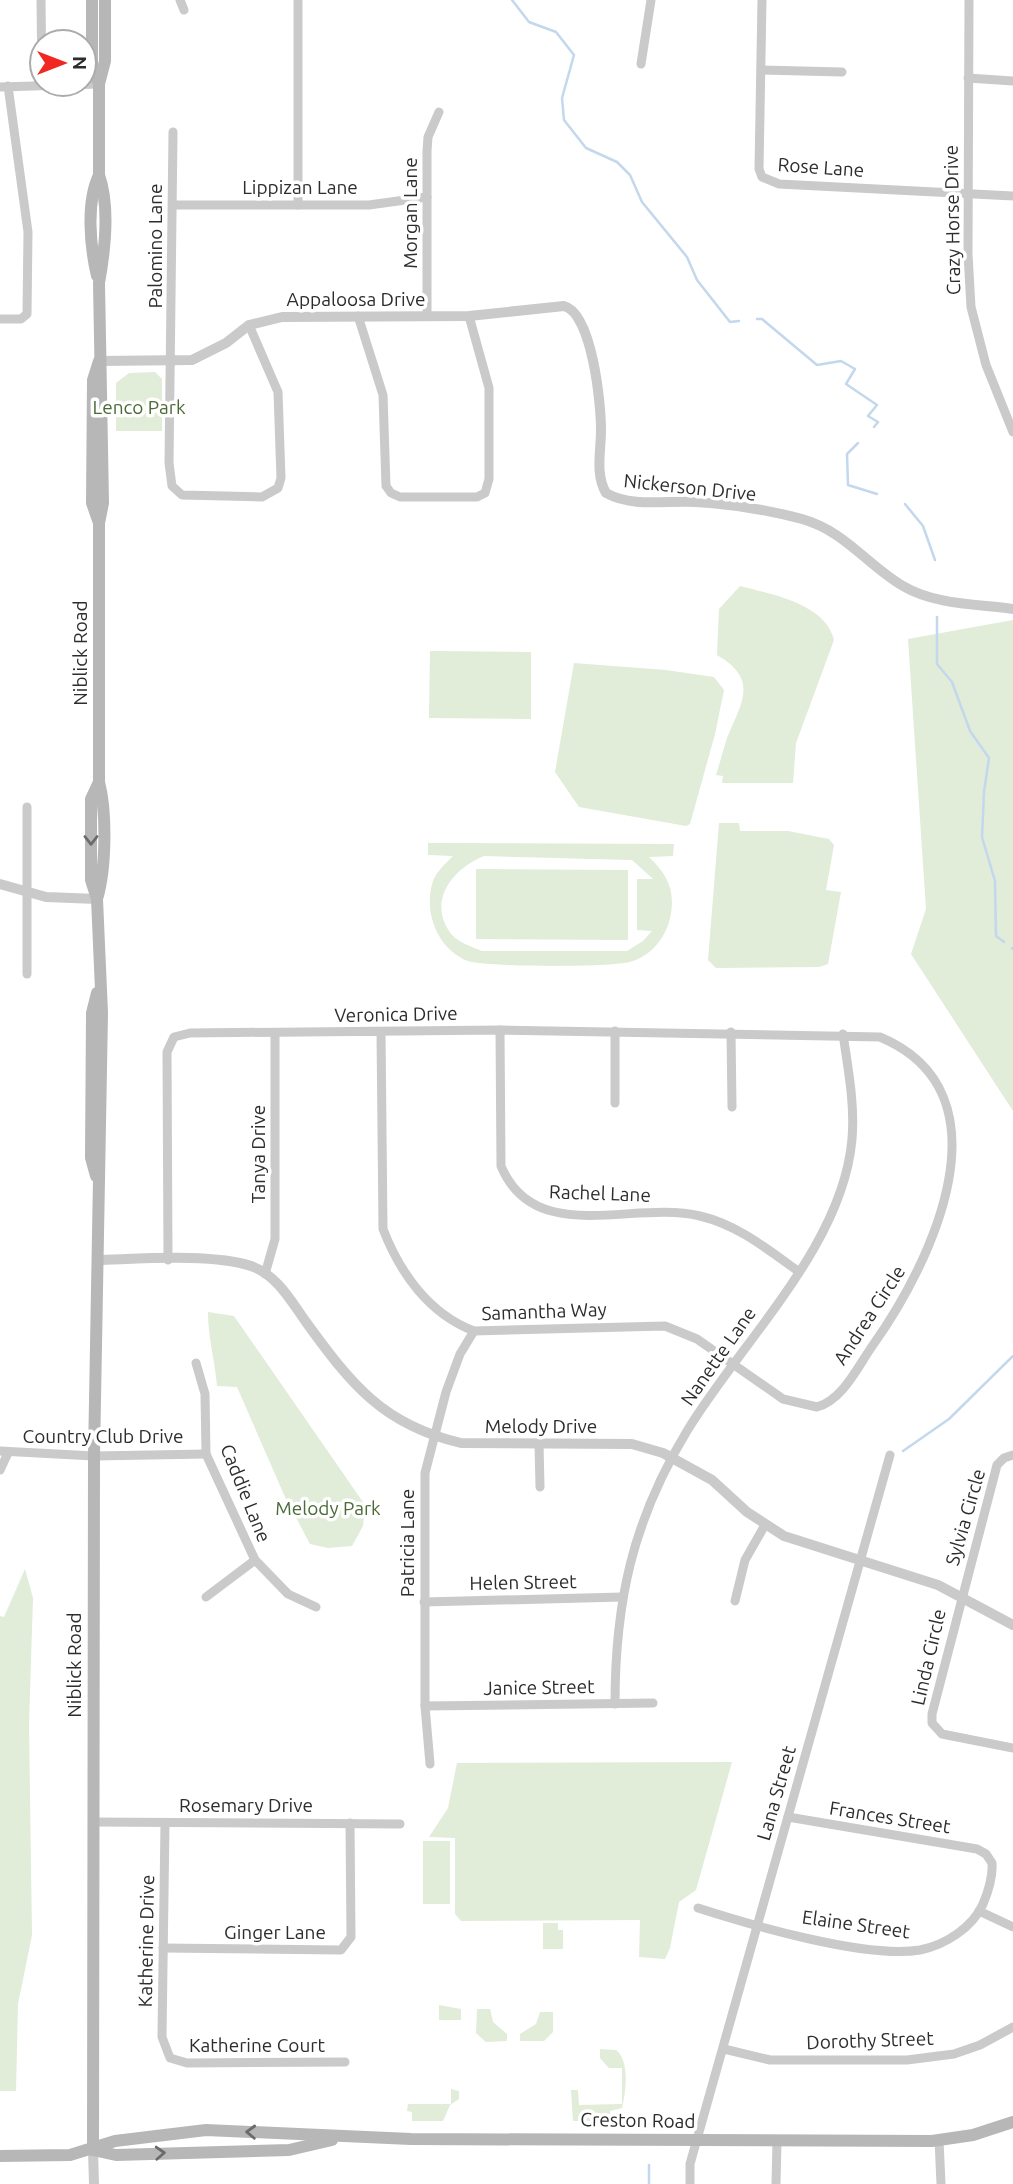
<svg xmlns="http://www.w3.org/2000/svg" width="1013" height="2184" viewBox="0 0 1013 2184" font-family="Ubuntu,sans-serif">
<style>
.green{fill:#e1ecd9;fill-rule:evenodd}
.lines{fill:none;stroke-linecap:round;stroke-linejoin:round}
.stream{stroke:#c3d8ed;stroke-width:2.5}
.minor{stroke:#cacaca;stroke-width:9}
.tertiary{stroke:#cacaca;stroke-width:10}
.secondary{stroke:#b7b7b7;stroke-width:12}
.oneway{stroke:#6b6b6b}
.labels{text-anchor:middle;stroke-width:7;stroke-linejoin:round;paint-order:stroke}
.street-label{font-size:19px;fill:#2d2d2d;stroke:#fff}
.park-label{font-size:19px;fill:#4a6b37;stroke:#fff}
</style>
<rect width="100%" height="100%" fill="#fff"/>
<g class="green">
<polygon points="155,372 162,379 162,431 116,431 116,383 129,373"/>
<path d="M740,586c30,8 85,17 94,54l-38,103 -3,40h-71l1,-7 -7,-1c4,-12 7,-25 11,-37 14,-35 33,-58 -10,-83l2,-46z"/>
<polygon points="1013,620 1013,1111 911,954 926,909 908,639"/>
<polygon points="430,651 531,652 531,719 429,718"/>
<polygon points="574,663 666,670 714,677 724,690 715,734 690,824 686,826 579,807 555,772"/>
<polygon points="719,823 739,823 740,831 788,831 829,839 834,845 826,890 841,892 828,964 819,967 716,968 708,960"/>
<path d="M428,843l246,1 -1,12 -24,1c17,16 26,32 22,56 -3,21 -17,41 -38,48 -16,7 -148,6 -165,0 -31,-12 -45,-50 -35,-80 4,-10 13,-18 20,-25l-25,-1zM484,856l148,4 21,19h-16v51l15,1 -9,10 -16,10h-145c-9,-4 -23,-8 -30,-16 -26,-33 0,-66 32,-79z"/>
<polygon points="476,869 628,870 628,940 476,939"/>
<path d="M208,1312l26,4 131,189 -2,21 -11,20 -24,2 -18,-4 -25,-47 -48,-110 -20,-1c-2,-26 -9,-47 -9,-74z"/>
<polygon points="25,1569 33,1598 29,1724 32,1935 18,2004 16,2091 0,2091 0,1616 4,1617"/>
<polygon points="732,1762 696,1890 679,1902 670,1948 665,1959 639,1957 640,1920 461,1921 455,1914 455,1838 429,1837 448,1808 457,1763"/>
<rect x="423" y="1841" width="27" height="63"/>
<polygon points="543,1923 558,1923 558,1930 563,1930 563,1949 543,1949"/>
<polygon points="439,2005 461,2009 461,2020 439,2020"/>
<polygon points="477,2009 490,2009 493,2022 507,2034 507,2041 486,2042 476,2033"/>
<polygon points="540,2012 553,2012 553,2032 544,2041 520,2041 520,2034 536,2024"/>
<path d="M600,2049l16,1c14,11 10,42 6,58l-12,3 2,10h-39l-2,-31h7l1,15 43,-1v-36h-13l-9,-10z"/>
<polygon points="451,2089 459,2091 459,2099 450,2105 443,2121 412,2121 412,2112 407,2111 408,2104 451,2104"/>
</g>
<g class="lines">
<g class="stream">
<polyline points="512,0 529,22 556,32 574,55 562,98 564,120 586,148 617,162 630,175 642,202 687,257 697,280 730,322 739,321"/>
<polyline points="757,319 762,319 817,365 841,361 855,369 846,384 877,405 868,416 878,422 874,427"/>
<polyline points="858,443 847,454 848,485 877,494"/>
<polyline points="905,504 923,526 935,560"/>
<polyline points="937,617 937,664 952,682 970,731 989,758 984,792 982,837 995,881 996,936 1004,942"/>
<polyline points="1012,948 1013,949"/>
<polyline points="903,1451 949,1419 1013,1356"/>
<polyline points="649,2184 649,2165"/>
</g>
<g class="minor">
<polyline points="41,0 42,85"/>
<polyline points="180,0 184,10"/>
<polyline points="298,0 298,205"/>
<polyline points="762,0 759,169 762,177 779,184 1013,196"/>
<polyline points="969,0 968,254 971,307 986,365 1013,432"/>
<polyline points="641,64 651,0"/>
<polyline points="761,70 842,72"/>
<polyline points="968,78 1013,81"/>
<polyline points="0,87 99,84"/>
<polyline points="173,132 169,463 172,486 182,495 262,497 278,488 281,478 278,392 249,325"/>
<polyline points="173,205 369,205 427,197"/>
<polyline points="358,316 383,395 386,486 391,493 400,497 477,497 485,493 489,479 489,388 469,316"/>
<polyline points="427,316 427,151 428,137 439,112"/>
<polyline points="0,319 21,319 27,314 28,232 8,86"/>
<polyline points="27,807 27,974"/>
<path d="M500,1030l1,136c34,81 132,34 199,50 38,9 67,33 98,55"/>
<polyline points="615,1031 615,1103"/>
<polyline points="731,1032 732,1107"/>
<path d="M168,1260l-1,-208 7,-15 16,-4 310,-3 380,7c133,56 52,225 -7,308 -15,21 -30,55 -56,62l-34,-8 -86,-60 -32,-13 -191,5c-45,-17 -74,-58 -91,-102l-2,-197"/>
<polyline points="265,1274 275,1239 275,1033"/>
<polyline points="196,1363 205,1394 206,1454 255,1560 288,1594 316,1607"/>
<polyline points="539,1443 540,1487"/>
<polyline points="0,1451 94,1456 206,1454"/>
<polyline points="1013,1455 1004,1458 997,1465 932,1714 932,1723 942,1734 1013,1748"/>
<polyline points="0,1470 8,1453"/>
<polyline points="206,1597 255,1560"/>
<polyline points="735,1601 745,1560 765,1525"/>
<polyline points="424,1602 622,1597"/>
<path d="M615,1704c0,-103 18,-184 72,-273 54,-89 156,-185 165,-292 3,-35 -4,-70 -9,-105"/>
<polyline points="425,1706 653,1703"/>
<polyline points="430,1764 425,1706 425,1473 446,1392 460,1354 474,1331"/>
<polyline points="93,1822 400,1824"/>
<polyline points="165,1823 162,2037 170,2058 187,2063 345,2062"/>
<path d="M698,1908c53,17 168,51 222,42 25,-5 52,-22 63,-46 5,-12 10,-28 9,-41l-6,-9 -9,-5 -189,-32"/>
<polyline points="979,1911 1013,1927"/>
<polyline points="163,1948 341,1950 351,1937 350,1823"/>
<polyline points="724,2049 770,2060 907,2060 954,2054 980,2045 1013,2027"/>
<polyline points="939,2140 941,2184"/>
<polyline points="690,2184 690,2164 890,1455"/>
<polyline points="776,2184 777,2141"/>
</g>
<g class="tertiary">
<path d="M99,361l93,-1 34,-17 23,-18 33,-8 187,-1 95,-10c28,7 37,97 37,124 0,21 -6,44 5,63 27,15 61,7 90,9 35,2 72,8 106,17 43,12 65,46 101,67 32,19 74,18 110,23"/>
<polyline points="0,884 46,897 97,899"/>
<path d="M97,1260c41,-1 116,-7 154,6 26,9 40,35 55,56 45,62 77,103 155,121l171,1 31,9 49,27 35,32 37,24 154,49 75,40"/>
<polyline points="93,2150 94,2184"/>
</g>
<g class="secondary">
<polyline points="92,0 92,65 99,84"/>
<path d="M97,276c-7,-30 -11,-74 2,-101"/>
<polyline points="99,523 92,503 93,380 99,361"/>
<path d="M97,899c9,-30 10,-86 2,-117v-259l4,-20 -4,-220c6,-33 11,-77 0,-108v-91l6,-23v-61"/>
<polyline points="96,1176 91,1158 92,1013 97,993"/>
<polyline points="93,2150 94,1456 102,1013 97,899 91,880 91,799 99,782"/>
<polyline points="93,2150 116,2155 289,2150 332,2140"/>
<polyline points="0,2156 70,2155 115,2141 206,2130 411,2139 932,2141 973,2135 1013,2122"/>
</g>
</g>
<defs><path id="oneway-chevron" d="M-2-3.5L2.5 0L-2 3.5" fill="none" stroke-width="1.6" stroke-linecap="round" stroke-linejoin="round" transform="scale(1.75)"/></defs>
<g class="oneway">
<use href="#oneway-chevron" transform="translate(91 840) rotate(90)"/>
<use href="#oneway-chevron" transform="translate(251 2132) rotate(-178)"/>
<use href="#oneway-chevron" transform="translate(160 2153) rotate(-3)"/>
</g>
<g class="labels">
<g class="street-label">
<text transform="translate(821 167) rotate(4)" y="7">Rose Lane</text>
<text x="300" y="194">Lippizan Lane</text>
<text transform="translate(410 213) rotate(-90)" y="7">Morgan Lane</text>
<text transform="translate(952 220) rotate(-91)" y="7">Crazy Horse Drive</text>
<text transform="translate(155 246) rotate(-90)" y="7">Palomino Lane</text>
<text x="356" y="306">Appaloosa Drive</text>
<text transform="translate(690 487) rotate(6)" y="7">Nickerson Drive</text>
<text transform="translate(80 653) rotate(-90)" y="7">Niblick Road</text>
<text transform="translate(396 1014) rotate(-1)" y="7">Veronica Drive</text>
<text transform="translate(258 1154) rotate(-90)" y="7">Tanya Drive</text>
<text transform="translate(600 1193) rotate(2)" y="7">Rachel Lane</text>
<text transform="translate(544 1311) rotate(-2)" y="7">Samantha Way</text>
<text transform="translate(869 1315) rotate(-57)" y="7">Andrea Circle</text>
<text transform="translate(718 1356) rotate(-55)" y="7">Nanette Lane</text>
<text x="541" y="1433">Melody Drive</text>
<text x="103" y="1443">Country Club Drive</text>
<text transform="translate(246 1493) rotate(68)" y="7">Caddie Lane</text>
<text transform="translate(965 1517) rotate(-74)" y="7">Sylvia Circle</text>
<text transform="translate(407 1543) rotate(-90)" y="7">Patricia Lane</text>
<text transform="translate(523 1582) rotate(-1)" y="7">Helen Street</text>
<text transform="translate(928 1657) rotate(-77)" y="7">Linda Circle</text>
<text transform="translate(74 1665) rotate(-90)" y="7">Niblick Road</text>
<text transform="translate(539 1687) rotate(-1)" y="7">Janice Street</text>
<text transform="translate(776 1793) rotate(-74)" y="7">Lana Street</text>
<text x="246" y="1812">Rosemary Drive</text>
<text transform="translate(890 1817) rotate(9)" y="7">Frances Street</text>
<text transform="translate(856 1924) rotate(8)" y="7">Elaine Street</text>
<text x="275" y="1939">Ginger Lane</text>
<text transform="translate(146 1941) rotate(-89)" y="7">Katherine Drive</text>
<text transform="translate(870 2040) rotate(-2)" y="7">Dorothy Street</text>
<text x="257" y="2052">Katherine Court</text>
<text transform="translate(638 2120) rotate(1)" y="7">Creston Road</text>
</g>
<g class="park-label">
<text x="139" y="414">Lenco Park</text>
<text x="328" y="1515">Melody Park</text>
</g>
</g>
<g transform="translate(63 63) rotate(90)"><circle r="33" fill="#ffffff" stroke="#ababab" stroke-width="2"/>
<path d="M0-5L12 26L0 18L-12 26Z" fill="#f12821"/>
<text y="-10" font-size="19" font-weight="bold" text-anchor="middle" fill="#2d2d2d">N</text>
</g>
</svg>
